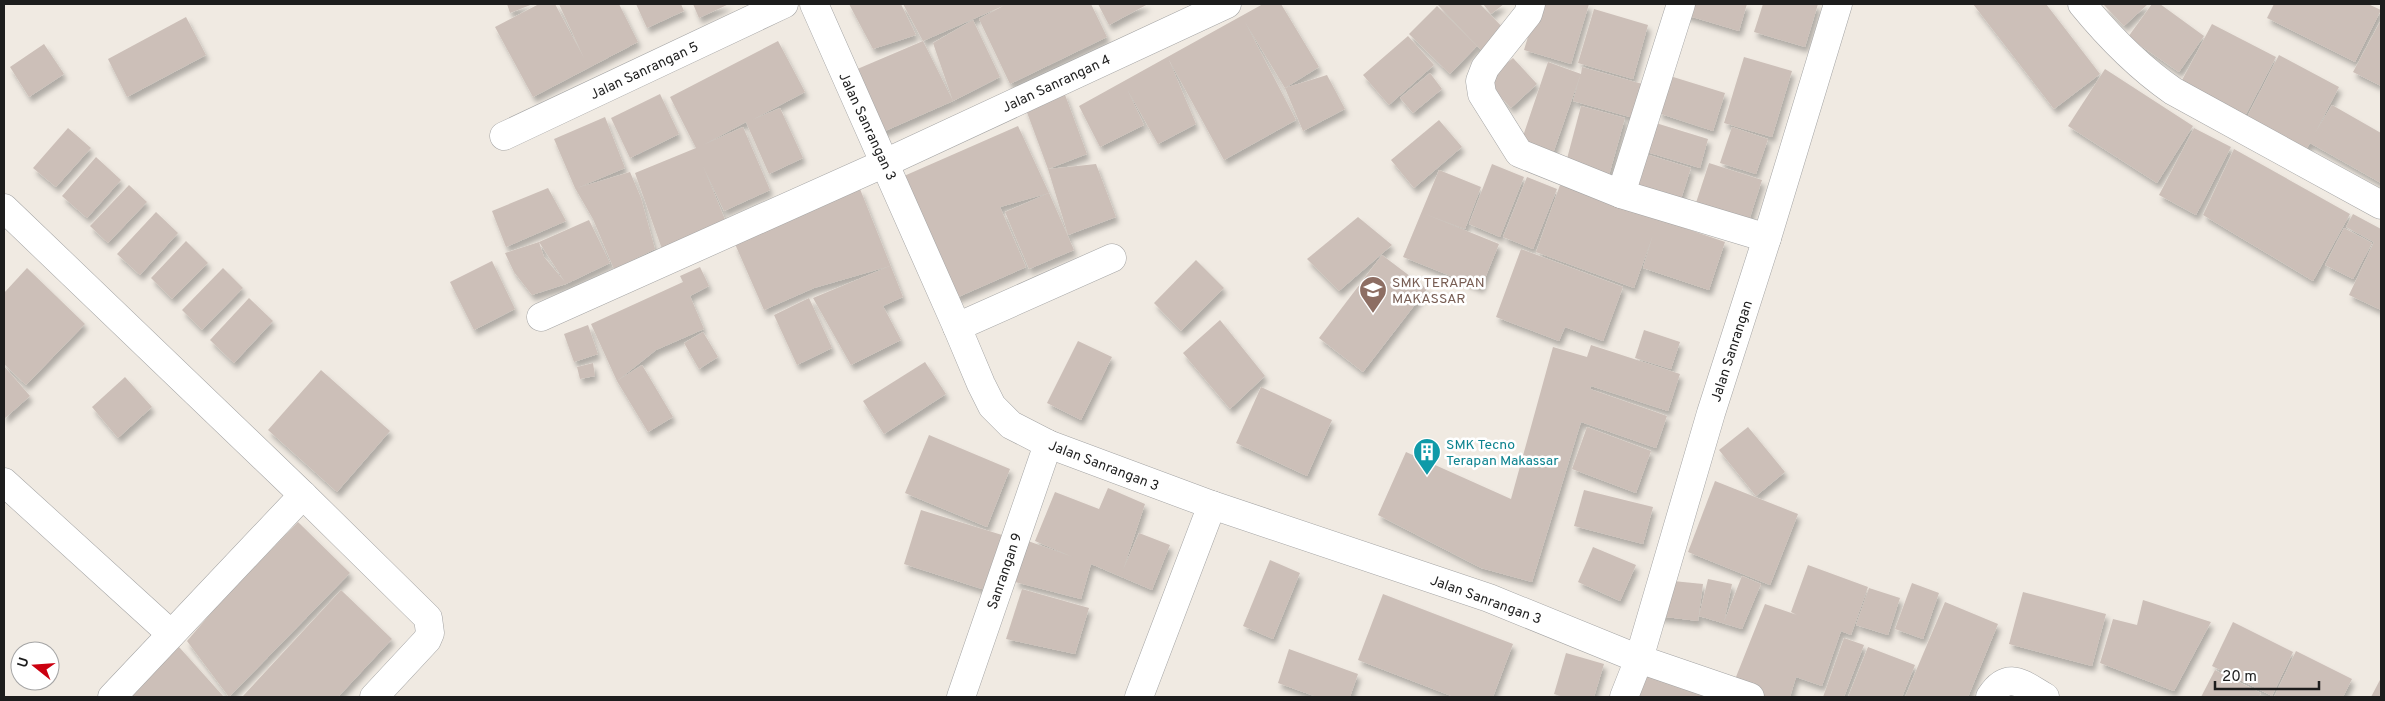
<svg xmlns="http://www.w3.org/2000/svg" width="2385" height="701" viewBox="0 0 2385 701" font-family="Overpass,sans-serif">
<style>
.building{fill:#ccbfb8;filter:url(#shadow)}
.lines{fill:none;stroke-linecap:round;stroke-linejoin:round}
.minor-casing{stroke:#a4a4a4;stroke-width:29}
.minor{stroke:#fff;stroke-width:28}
.labels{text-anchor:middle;stroke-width:5;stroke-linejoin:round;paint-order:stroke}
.street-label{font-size:14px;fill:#1d1d1d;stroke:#fff}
.education-label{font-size:14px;fill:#785e54;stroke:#fff;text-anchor:start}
.culture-label{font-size:14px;fill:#0d838f;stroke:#fff;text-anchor:start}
</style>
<defs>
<filter id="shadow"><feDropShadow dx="3" dy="5.5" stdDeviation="2.5" flood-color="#0004"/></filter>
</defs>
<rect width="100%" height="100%" fill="#f0eae2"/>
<g class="building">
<polygon points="507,4 533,4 510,13"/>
<polygon points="539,4 555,4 584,58 559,4 619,4 638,42 533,97 495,27"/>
<polygon points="636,4 681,4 684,11 647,28"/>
<polygon points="693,4 729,4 699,18"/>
<polygon points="849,4 901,4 916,35 873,49"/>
<polygon points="903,4 1091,4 1107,37 1010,84 979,19 1003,6 923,41"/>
<polygon points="1098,4 1148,4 1109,25"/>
<polygon points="1263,4 1281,4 1319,67 1285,88 1245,22 1296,120 1224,160 1169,60 1196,124 1158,144 1127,89 1144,125 1100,147 1079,106"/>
<polygon points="1439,4 1480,4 1507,32 1485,54 1438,5"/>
<polygon points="1483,4 1504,4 1491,14"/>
<polygon points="1538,4 1589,4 1571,64 1524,50"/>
<polygon points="1682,4 1747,4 1739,31 1679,13"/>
<polygon points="1763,4 1818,4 1805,47 1754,32"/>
<polygon points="1973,4 2046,4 2100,74 2054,109"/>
<polygon points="2103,4 2148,4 2124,26"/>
<polygon points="2152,4 2160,4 2204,36 2179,72 2128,37"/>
<polygon points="2274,4 2368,4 2381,10 2355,62 2267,18"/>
<polygon points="1437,6 1477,46 1450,74 1409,34"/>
<polygon points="1594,9 1648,25 1633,79 1578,63"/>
<polygon points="186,17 206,55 127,97 108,59"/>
<polygon points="973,20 1000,77 953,101 933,43"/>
<polygon points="2381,20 2381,86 2353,72"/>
<polygon points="2212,24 2276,57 2245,116 2181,82"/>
<polygon points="1408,36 1434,65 1389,105 1363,75"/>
<polygon points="778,41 805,92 752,120 780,108 803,158 769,174 746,122 703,145 743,127 770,190 724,211 703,166 726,222 662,249 635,173 696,148 670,97"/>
<polygon points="923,41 953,101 876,135 848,73"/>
<polygon points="44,44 64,74 29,97 10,67"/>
<polygon points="2279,55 2339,87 2315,133 2332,105 2381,133 2381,183 2310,143 2307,148 2247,117"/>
<polygon points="1744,57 1792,71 1772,137 1724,123"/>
<polygon points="1513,58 1537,84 1511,108 1486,81"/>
<polygon points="1548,62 1581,74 1582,67 1646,85 1637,119 1573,101 1580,76 1550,162 1518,151"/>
<polygon points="2105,69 2193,126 2157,183 2068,126"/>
<polygon points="1430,73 1442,89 1413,113 1400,98"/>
<polygon points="1327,75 1345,109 1303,131 1285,88"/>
<polygon points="1670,76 1725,93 1713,131 1658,113"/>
<polygon points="1064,92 1087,154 1048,169 1096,164 1116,217 1068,235 1048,169 1025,107"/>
<polygon points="660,94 679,134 630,158 611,118"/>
<polygon points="1581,106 1625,118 1607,182 1564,170"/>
<polygon points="605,117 625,168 577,188 630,172 641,198 655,249 614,269 593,219 575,188 554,139"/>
<polygon points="1439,120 1462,147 1414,188 1391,160"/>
<polygon points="1646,120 1708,139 1700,168 1637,149"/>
<polygon points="1018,126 1049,193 1074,250 1029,269 1005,212 1049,193 1000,207 1026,267 956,298 904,176"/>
<polygon points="1732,127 1768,139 1756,174 1720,163"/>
<polygon points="68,128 91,148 56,187 33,168"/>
<polygon points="2194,128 2231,147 2196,215 2159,195"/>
<polygon points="2234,149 2350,214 2313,281 2203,215"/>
<polygon points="1636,151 1691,168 1680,202 1626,184"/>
<polygon points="96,157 121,180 87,218 62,196"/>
<polygon points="1709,163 1762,180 1747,227 1694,209"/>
<polygon points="1492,164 1524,177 1500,237 1469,224"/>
<polygon points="1439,170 1481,187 1465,229 1425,214 1499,244 1481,288 1403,257"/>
<polygon points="1527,177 1557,189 1533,249 1503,237"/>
<polygon points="129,185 147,202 108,243 90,226"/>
<polygon points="1560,185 1725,242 1709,290 1643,268 1653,235 1634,288 1536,252"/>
<polygon points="548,188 566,221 506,247 492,211"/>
<polygon points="860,189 903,297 883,306 901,340 851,365 813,298 890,266 814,288 764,310 735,244"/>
<polygon points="156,212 178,233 140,275 117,254"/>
<polygon points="2353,214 2381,229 2381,310 2349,295 2374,242 2346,227"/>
<polygon points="1358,217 1392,245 1339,291 1307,259"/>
<polygon points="589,220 610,263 566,284 532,295 514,272 505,253 539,242 544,257 565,282 539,242"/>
<polygon points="2344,228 2372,243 2353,279 2325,265"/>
<polygon points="186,241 208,263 172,299 151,278"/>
<polygon points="1521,249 1623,287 1603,341 1565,327 1559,341 1496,317"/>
<polygon points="1382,255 1427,289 1363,372 1319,338"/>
<polygon points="1196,260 1224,288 1181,331 1154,303"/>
<polygon points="492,261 515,309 474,330 450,282"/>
<polygon points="700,267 709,286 690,296 704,329 656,350 617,381 642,365 673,417 648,432 617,381 591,324 683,282 680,276"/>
<polygon points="27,268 85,324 26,385 4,364 4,293"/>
<polygon points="223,268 243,288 202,330 182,310"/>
<polygon points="249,298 273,321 234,363 210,340"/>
<polygon points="809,298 832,348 797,365 774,315"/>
<polygon points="1220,320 1265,376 1230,409 1183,353"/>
<polygon points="588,325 598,354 574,362 564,334"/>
<polygon points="1644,330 1680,342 1671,369 1635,358"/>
<polygon points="703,332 718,357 699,369 684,343"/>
<polygon points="1078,341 1112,357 1081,420 1047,403"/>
<polygon points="1591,345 1680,374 1668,411 1591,386 1590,389 1667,416 1656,448 1581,422 1532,582 1481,568 1378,515 1406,452 1511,499 1553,347 1587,357"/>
<polygon points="925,362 946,394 884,434 863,401"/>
<polygon points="593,363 595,376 580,379 577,367"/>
<polygon points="4,366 30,396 4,419"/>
<polygon points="321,370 390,431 337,492 268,430"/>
<polygon points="125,377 152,407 118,438 92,407"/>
<polygon points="1261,387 1332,420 1307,476 1236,443"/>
<polygon points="1587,427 1651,451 1636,493 1572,469"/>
<polygon points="1748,427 1785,472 1756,496 1719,450"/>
<polygon points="929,435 1010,469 987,527 905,493"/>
<polygon points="1715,481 1798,514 1770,585 1688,552"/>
<polygon points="1108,488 1145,504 1123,570 1139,533 1170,545 1152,590 1091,564 1081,599 1015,582 1028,541 1073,557 1035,541 1055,492 1099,509"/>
<polygon points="1584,490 1653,507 1643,544 1574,526"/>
<polygon points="921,510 1002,535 985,590 904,564"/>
<polygon points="298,522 350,573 229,697 187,641 222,600"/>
<polygon points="1593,547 1636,565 1620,601 1578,582"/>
<polygon points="1270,560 1300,573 1273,639 1243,626"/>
<polygon points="1808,565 1868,587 1851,635 1841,631 1822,686 1796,677 1790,697 1762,697 1732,687 1765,604 1797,615 1791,612"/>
<polygon points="1742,576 1761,584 1742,629 1699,616 1708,579 1732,584 1724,622"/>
<polygon points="1663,580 1703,584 1698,621 1658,616"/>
<polygon points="1912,583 1939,593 1923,639 1895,629"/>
<polygon points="1869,588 1900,598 1888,635 1856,625"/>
<polygon points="1022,589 1089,608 1075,654 1006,639"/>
<polygon points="341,590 392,639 338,697 242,697"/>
<polygon points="2023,592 2106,614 2092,666 2009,644"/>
<polygon points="1383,594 1513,644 1493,697 1454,697 1358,660"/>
<polygon points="2143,600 2211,622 2174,691 2100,663 2113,619 2137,625"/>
<polygon points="1945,602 1998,624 1968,697 1905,697"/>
<polygon points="2233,622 2293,652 2272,696 2212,666"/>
<polygon points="1844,638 1864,645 1844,697 1823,697"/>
<polygon points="179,647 224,697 130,697 151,675"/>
<polygon points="1868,647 1915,665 1902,697 1848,697"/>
<polygon points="1289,649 1358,674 1350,697 1317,697 1278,683"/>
<polygon points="2296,651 2352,679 2343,697 2274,697"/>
<polygon points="1566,653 1604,664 1594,697 1564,697 1554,694"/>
<polygon points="1650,666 1724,697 1637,697"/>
<polygon points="2215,670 2261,693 2259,697 2201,697"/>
<polygon points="2381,678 2381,697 2371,697"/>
</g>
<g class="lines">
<defs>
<g id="minor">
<polyline points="814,4 957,327 981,384 992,406 1011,425 1048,444 1212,505 1489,598 1639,659 1750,697"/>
<polyline points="1531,4 1528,14 1485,68 1480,81 1482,94 1519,153 1621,194"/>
<polyline points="1681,4 1621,194 1767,238"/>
<path d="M2082,4c27,33 55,62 91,87l208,114"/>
<polyline points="504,136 784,4"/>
<polyline points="4,208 303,495 428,618 430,633 427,640 374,697"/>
<polyline points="541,317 885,163 1227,4"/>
<polyline points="957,327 1112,258"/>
<polyline points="4,482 171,634"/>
<polyline points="112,697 303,495"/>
<polyline points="961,697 1048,444"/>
<polyline points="1139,697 1212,505"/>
<polyline points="1624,697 1639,659 1711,413 1767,238 1838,4"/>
<path d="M1990,697c18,-28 32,-13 55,0"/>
</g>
</defs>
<use href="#minor" class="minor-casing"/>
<use href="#minor" class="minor"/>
</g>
<defs>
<symbol id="school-pin" viewBox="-11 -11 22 30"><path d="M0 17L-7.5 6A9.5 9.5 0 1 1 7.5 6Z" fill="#8d6e63" stroke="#fff"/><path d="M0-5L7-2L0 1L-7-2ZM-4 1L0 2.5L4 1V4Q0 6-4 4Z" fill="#fff"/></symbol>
<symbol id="building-pin" viewBox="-11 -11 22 30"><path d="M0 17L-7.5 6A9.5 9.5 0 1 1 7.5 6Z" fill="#0f9aa8" stroke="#fff"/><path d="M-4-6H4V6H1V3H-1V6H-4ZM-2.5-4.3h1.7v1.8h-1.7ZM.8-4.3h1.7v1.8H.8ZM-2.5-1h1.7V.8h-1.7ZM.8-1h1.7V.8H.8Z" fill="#fff"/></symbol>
</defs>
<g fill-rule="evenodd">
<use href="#school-pin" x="1357" y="274" width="32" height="43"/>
<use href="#building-pin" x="1411" y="436" width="32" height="43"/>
</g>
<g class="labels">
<g class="street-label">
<text transform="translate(644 70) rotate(-25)" y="5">Jalan Sanrangan 5</text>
<text transform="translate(1056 83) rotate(-25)" y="5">Jalan Sanrangan 4</text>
<text transform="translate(868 126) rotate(65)" y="5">Jalan Sanrangan 3</text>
<text transform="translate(1731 351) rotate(-72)" y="5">Jalan Sanrangan</text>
<text transform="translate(1104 465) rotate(21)" y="5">Jalan Sanrangan 3</text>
<text transform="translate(1004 571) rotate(-71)" y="5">Sanrangan 9</text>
<text transform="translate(1486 599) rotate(20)" y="5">Jalan Sanrangan 3</text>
</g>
<g class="education-label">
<text x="1392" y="287">SMK TERAPAN<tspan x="1392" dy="16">MAKASSAR</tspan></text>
</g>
<g class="culture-label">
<text x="1446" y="449">SMK Tecno<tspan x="1446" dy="16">Terapan Makassar</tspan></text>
</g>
</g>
<rect width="2385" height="701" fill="none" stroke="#1d1d1d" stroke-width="10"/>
<g transform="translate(35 666) rotate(287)"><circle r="24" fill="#ffffff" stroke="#a5a5a5"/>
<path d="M0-4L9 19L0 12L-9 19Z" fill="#cb0010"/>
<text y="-8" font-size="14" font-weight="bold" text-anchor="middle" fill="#1d1d1d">U</text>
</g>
<path d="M2215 681v8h104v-8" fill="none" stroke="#1d1d1d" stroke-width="2.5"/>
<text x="2222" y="681" font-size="15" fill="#1d1d1d" stroke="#ffffff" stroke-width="4" paint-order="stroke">20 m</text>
</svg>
